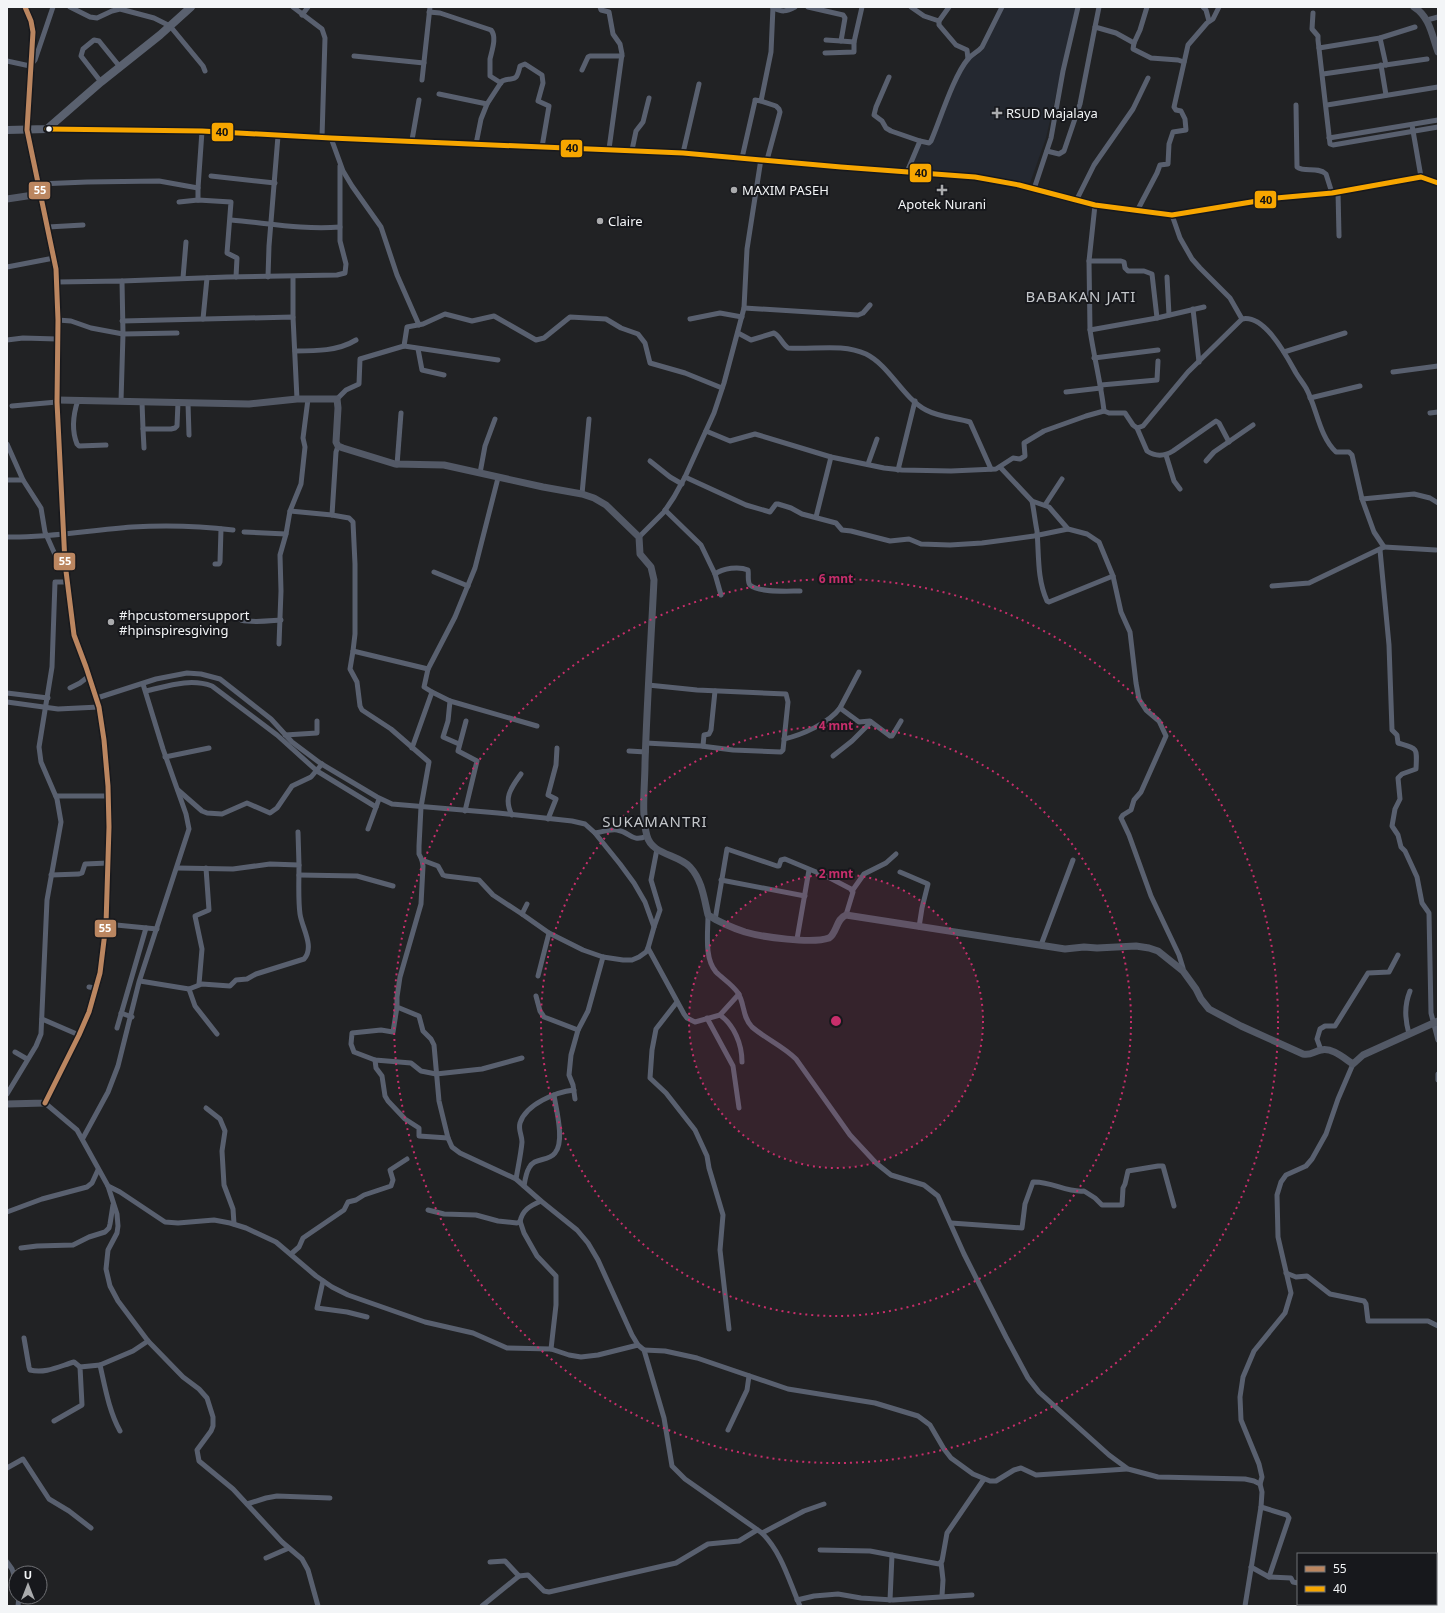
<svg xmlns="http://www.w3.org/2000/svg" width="1445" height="1613" viewBox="0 0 1445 1613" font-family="'Noto Sans',sans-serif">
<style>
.built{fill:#242830}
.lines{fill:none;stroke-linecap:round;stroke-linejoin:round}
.street{stroke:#59606f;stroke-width:5}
.secondary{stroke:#535966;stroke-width:7}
.primary{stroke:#5a616f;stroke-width:8}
.bus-1-casing{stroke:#17181c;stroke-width:8}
.bus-2-casing{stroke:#17181c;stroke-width:8}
.bus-1{stroke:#bb8660;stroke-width:5}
.bus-2{stroke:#f7a600;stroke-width:5}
.ring{fill:none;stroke:#c72e6b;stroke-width:2;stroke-dasharray:2 4}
.poi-dot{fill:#aaabad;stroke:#17181c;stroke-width:1.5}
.bus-dot{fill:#f3f5f7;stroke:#17181c;stroke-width:1.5}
.labels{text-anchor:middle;stroke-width:4;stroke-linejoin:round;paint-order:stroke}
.poi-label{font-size:13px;fill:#f3f5f7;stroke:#17181c;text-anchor:start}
.quarter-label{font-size:15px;letter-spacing:1px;fill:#c3c6ca;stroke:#17181c}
.centre{fill:#c72e6b;stroke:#17181c;stroke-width:2}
.ring-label{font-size:12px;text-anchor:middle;font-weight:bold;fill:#c72e6b;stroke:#17181c;stroke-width:4;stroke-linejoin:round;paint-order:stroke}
.line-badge{stroke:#17181c;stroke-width:1.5}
.badge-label{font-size:11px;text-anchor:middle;font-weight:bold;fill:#fff}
.pale-badge-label{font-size:11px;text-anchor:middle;font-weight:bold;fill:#111}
</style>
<rect width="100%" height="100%" fill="#212224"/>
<polygon class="built" points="1004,7 1076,7 1046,138 1030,183 910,168 920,144 929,146 958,77 968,60 978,55 984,48"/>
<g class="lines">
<g class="street">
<polyline points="70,7 90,17 97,18 112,11 120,9 154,18 170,26 203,66 205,71"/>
<polyline points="293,7 322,29 325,38 322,137"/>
<polyline points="600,7 601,10 609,12 613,34 620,44 622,54 609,149"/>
<polyline points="808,7 843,15 845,18 841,41 854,42 862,7"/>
<polyline points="911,7 924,16 939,21"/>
<polyline points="949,7 939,21 939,25 956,45 967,50 968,59"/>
<polyline points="1099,7 1095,27 1116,33 1134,43 1140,30 1147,7"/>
<polyline points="1203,7 1206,10 1209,21"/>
<path d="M773,8c9,4 13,4 22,-1"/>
<path d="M429,12l11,1 51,17c6,7 1,20 -1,29 0,6 0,11 0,17l11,7"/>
<polyline points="1313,13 1312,29 1318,36 1318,40 1330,144 1333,145 1438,127"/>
<polyline points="302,15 308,7"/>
<polyline points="1427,20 1438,17"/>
<polyline points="1380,38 1386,65"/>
<polyline points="826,40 841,41"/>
<polyline points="1134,43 1133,49 1151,58 1178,60 1184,62"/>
<polyline points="1319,48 1380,38 1415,27"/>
<polyline points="825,53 854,52 854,42"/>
<polyline points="354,56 424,63"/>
<polyline points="7,61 30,66 35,60 53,7"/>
<polyline points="1381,65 1386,95"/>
<polyline points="582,70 588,57 590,56 622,56"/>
<polyline points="1323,74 1427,59"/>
<polyline points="889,77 876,107 874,115 882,121 886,128 891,131 920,141"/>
<polyline points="422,80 430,7"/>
<polyline points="101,82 81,56 83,49 94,40 99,41 120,67"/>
<polyline points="439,94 487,104"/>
<path d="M1296,105l1,62c8,6 20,-1 29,7l6,19"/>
<polyline points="1327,105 1438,87"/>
<polyline points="1412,125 1421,177"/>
<polyline points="48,129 202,131 331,138 683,153 841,167 975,177 1019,185 1095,205 1172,215 1276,198 1332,193 1421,177 1438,183"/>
<polyline points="331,138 343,171 352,186 381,227 397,275 419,325"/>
<polyline points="1329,138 1438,120"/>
<polyline points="412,140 419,100"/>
<path d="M476,144l5,-25 6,-15 15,-23c12,-5 14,3 18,-15l5,-2 17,11 1,8 -5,18 11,5 -7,41"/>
<polyline points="632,150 636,131 643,122 649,98"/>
<polyline points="1047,151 1059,154 1064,151 1080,104 1095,27"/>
<polyline points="683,153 699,84"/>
<polyline points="742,158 755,101 755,100 761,101"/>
<polyline points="767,160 780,112 779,109 776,106 761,101 771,52 773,7"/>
<path d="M907,172l13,-31 9,2 2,-2c9,-21 23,-66 37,-82 4,-5 10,-7 14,-12l20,-40"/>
<polyline points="211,176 275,183"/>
<polyline points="38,184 87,182 159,181 198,188"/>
<polyline points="1034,189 1051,138 1063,71 1078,7"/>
<polyline points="1338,191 1339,236"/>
<polyline points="198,200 198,188 202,131"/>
<polyline points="1076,201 1094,165 1133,109 1148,78"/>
<polyline points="179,202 198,200 231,202 227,253 237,258 236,277"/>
<polyline points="1095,205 1089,261 1090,330 1157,318 1204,307"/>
<polyline points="1137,211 1157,173 1160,165 1168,164 1169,144 1173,132 1186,130 1185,119 1181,111 1176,110 1174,107 1188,45 1207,23 1213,19 1219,7"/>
<polyline points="1172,215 1180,238 1192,259 1200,268 1230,298 1242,319"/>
<polyline points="48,227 83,225"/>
<polyline points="340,227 340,166"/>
<polyline points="1089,261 1121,261 1124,262 1125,268 1128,271 1144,271 1152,274 1157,318"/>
<polyline points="7,267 54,258"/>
<polyline points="268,277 269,246 278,136"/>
<polyline points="293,277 293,317"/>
<polyline points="1167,277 1169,315"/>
<polyline points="183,278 186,242"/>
<path d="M122,281l105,-4 110,-2 8,-2 1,-9 -6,-23v-14c-37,3 -73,-4 -109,-7"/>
<polyline points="57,282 122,281 123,334 91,328 71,321 58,320"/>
<polyline points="744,308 858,315 863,313 870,305"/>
<polyline points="1193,309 1199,362"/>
<polyline points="203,319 207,278"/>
<polyline points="690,319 720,313 742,317"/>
<polyline points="122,321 293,317 297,399"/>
<path d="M1090,330c4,27 11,54 14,81"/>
<path d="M738,333l13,7 23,-7c6,3 8,11 14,15 25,2 54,-5 78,6 24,12 36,43 60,56 13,7 30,8 44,12l21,47"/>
<polyline points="7,340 23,338 57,339"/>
<polyline points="404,346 498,360"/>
<polyline points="418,349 422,370 444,375"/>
<path d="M295,351c21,0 43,0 61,-11"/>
<polyline points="1284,352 1345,333"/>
<polyline points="1094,358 1158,350"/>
<polyline points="1393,372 1438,366"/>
<polyline points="1101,385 1157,380 1158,361"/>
<polyline points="1066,392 1101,388"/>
<polyline points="1310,398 1360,386"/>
<polyline points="337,399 346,390 359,384 360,359 404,346 407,327 423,324 445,314 472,321 494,316 536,340 544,338 570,317 606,319 621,328 638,334 645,343 650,363 685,373 722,388"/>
<path d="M78,400c-5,15 -7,29 -1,44l2,2 27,-1"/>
<polyline points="121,401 123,334 177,333"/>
<polyline points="142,402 143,429 171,429 175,428 177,426 178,402"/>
<polyline points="188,403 189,435"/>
<polyline points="12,406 57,402"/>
<polyline points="1430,413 1438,412"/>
<path d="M1137,428l6,-2 45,-54 54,-53c23,-5 45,38 54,54 3,5 7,10 10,15 11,20 13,48 30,64h13l3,3 10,44 52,-5 16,4 8,5"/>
<polyline points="143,429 144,448"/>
<path d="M706,431l24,10 25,-7 76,23 53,11 18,2 49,1 45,-2 17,-11 7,1 5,-3 -1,-13 20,-12 42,-15 18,-5 5,2h16l8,12 4,3 10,23c9,6 18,5 26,0l43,-30 3,2 10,19"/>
<polyline points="7,444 23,480 41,508 45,532 57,559 59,563 65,563"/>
<polyline points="338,446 336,452 332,515 349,518 353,522 355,564 355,634 353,651"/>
<polyline points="1166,455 1174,481 1180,489"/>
<polyline points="650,461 670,477 682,484"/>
<polyline points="1206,461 1214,452 1253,425"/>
<polyline points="868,464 877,439"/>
<polyline points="397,465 401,413"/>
<polyline points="1000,467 1032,501 1049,507 1068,529 1087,534 1099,542 1113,576 1121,612 1130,632 1136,683 1139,699 1146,710 1159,721 1166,736 1141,792 1134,800 1131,810 1123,815 1121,818 1129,835 1151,896 1179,955 1183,968 1183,971"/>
<polyline points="898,470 915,401"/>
<polyline points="480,473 485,446 495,419"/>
<polyline points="685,477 746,505 770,512 776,504 778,504 791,508 802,514 836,523 842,530 851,531 890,541 909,539 921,544 950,545 982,543 1034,536 1068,529"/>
<path d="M498,478l-23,90 -20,49 -27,52 -75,-18 -3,18 7,13 3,24 2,4 29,19 38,33 -8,45 -2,39v8l3,6 1,6 -2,38 -21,73 -3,20v10l22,9 4,15 8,8 3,6 5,56 9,37 4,9 8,6 56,26 25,22 36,29 11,13 10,17 34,75 6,10 6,5 20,68 8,48 13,13 77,54c20,20 27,48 38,73"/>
<polyline points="7,480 23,480"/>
<polyline points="582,494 589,419"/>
<path d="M1032,501c2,10 3,20 5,30 2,24 0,48 10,70l2,1 64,-26"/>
<polyline points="1045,505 1062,479"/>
<polyline points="665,510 701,545 715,574 721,595"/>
<polyline points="290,511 332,515"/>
<polyline points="816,517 831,457"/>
<polyline points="244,532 286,534"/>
<path d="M7,537c42,1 83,-7 125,-10 33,-2 68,-1 101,3"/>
<polyline points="639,537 664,512 674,497 685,477 714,413 724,383 744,308 747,249 761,159"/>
<polyline points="1384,547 1436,550"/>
<path d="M1380,550l9,95 3,85 5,5 1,8c20,6 19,4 18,26l-14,5 -4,4 2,21 -5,10 -3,17 6,9 3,12 4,4 12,26 5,26 7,10 2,100 7,27"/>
<polyline points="215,564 219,564 220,562 221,529"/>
<polyline points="434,572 468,586"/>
<path d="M715,574c8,-6 24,-8 33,-4 1,4 -1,12 2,15 9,8 38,6 50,6"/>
<polyline points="1272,586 1309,583 1384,547 1374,532 1362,499"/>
<path d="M241,620c12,3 26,1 40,0"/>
<polyline points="279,644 281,591 280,555 286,534 290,511 301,484 305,447 303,438 308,399"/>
<polyline points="70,688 80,683 89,676"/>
<path d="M146,691c22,-5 44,-13 66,-5l65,49 40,36 59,36"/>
<polyline points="432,692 450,701 448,721 443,737 459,744"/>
<polyline points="7,693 48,698"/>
<polyline points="97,698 156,679 187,673 201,674 220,679 271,719 292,742 320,763 377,797 392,804 498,813 572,821 585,824 595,833 620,864 634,883 645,902 654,927 648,948 646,952 639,957 632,960 623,960 603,957 583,950 549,933 538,976"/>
<polyline points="450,701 537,726"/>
<polyline points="7,702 58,709 99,707"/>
<polyline points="840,708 859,722 870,721 890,736 892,736 901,721"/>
<polyline points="285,735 317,733 317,721"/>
<path d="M784,739c18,-4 45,-16 56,-31l19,-36"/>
<polyline points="646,743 701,746 733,750 781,752 783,750 788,702 786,694 697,690 648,685"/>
<polyline points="703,746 704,735 709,734 711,730 715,691"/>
<polyline points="412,748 432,692 424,687 428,669"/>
<polyline points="629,751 646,752"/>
<polyline points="833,756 852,741 871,722"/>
<polyline points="165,757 209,748"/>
<polyline points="178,790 202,811 207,813 222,814 247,803 270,813 277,808 292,786 311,777 322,764"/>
<polyline points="56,796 108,796"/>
<polyline points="465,811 477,761 458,751 466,721"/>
<path d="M512,815c-9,-17 -1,-27 9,-41"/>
<polyline points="548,819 556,799 548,795 556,765 557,748"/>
<polyline points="368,829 379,799"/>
<polyline points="298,832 299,865"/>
<path d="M595,833c7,-1 15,-4 22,-3 14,2 14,13 30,6"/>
<polyline points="422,860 438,866 443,875 446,876 479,880 493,895 522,914"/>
<polyline points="900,872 928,884 922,908 919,927"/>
<polyline points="51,875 79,874 82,873 85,864 108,863"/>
<polyline points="299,875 357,876 393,886"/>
<polyline points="721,880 805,896"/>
<polyline points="852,891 864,874 886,863 896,854"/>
<polyline points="527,904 522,914 549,933"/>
<path d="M708,915c0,18 -4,43 8,57 7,7 16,12 22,21 7,11 4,24 14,34 14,12 31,19 44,32l54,76 26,28 15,12 33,10 14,11 26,58 42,83 22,41 11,14 70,63 19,14 30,8 87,2 9,2 6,3 2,8 -1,15 -16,99"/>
<polyline points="715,920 727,849 777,866 779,866 781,860 785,859 828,877 851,889 853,892 846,915"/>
<polyline points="106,924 157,929"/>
<polyline points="654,927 660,910 651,880 657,849"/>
<polyline points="797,939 809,870"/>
<polyline points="1041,945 1073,860"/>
<polyline points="648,948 684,1014 687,1018 695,1022 720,1015 739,994"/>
<path d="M140,981l49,8 13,-5 28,2 6,-6 11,-1 9,-5 48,-15c11,-12 -2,-31 -4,-45 -2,-15 -1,-33 -1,-49l-29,-1 -37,5 -56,-1"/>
<polyline points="199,984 202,949 195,916 209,910 206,868"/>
<polyline points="89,987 95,988"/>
<polyline points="189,989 195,1006 217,1034"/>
<polyline points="536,996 540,1011 544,1017 578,1030"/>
<polyline points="677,1002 656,1029 652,1050 650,1078 666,1093 695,1130 707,1156 709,1168 723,1215 720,1250 729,1329"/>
<polyline points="397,1007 393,1032 381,1030 352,1033 351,1044 354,1052 375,1060 411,1063 421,1071 436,1074 482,1069 522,1058"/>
<polyline points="121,1013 132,1017"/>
<path d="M720,1015c14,10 22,29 22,47"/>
<polyline points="707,1018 733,1066 739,1108"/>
<polyline points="42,1019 79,1035"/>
<polyline points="117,1028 146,928"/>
<path d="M1409,1034c-4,-15 -5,-28 1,-43"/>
<polyline points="1321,1050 1317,1039 1320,1029 1325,1026 1335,1026 1368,973 1389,972 1398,955"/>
<polyline points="15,1052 27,1059"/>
<polyline points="375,1060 376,1068 382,1076 385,1096 388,1101 405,1119 419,1128 419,1136 448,1138"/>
<polyline points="1438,1074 1438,1080"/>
<polyline points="7,1094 36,1046 41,1034 47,900 61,822 57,799 41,762 39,747 52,667 55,582 67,582"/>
<polyline points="575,1099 573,1085 569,1075 571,1055 578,1030 588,1011 603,957"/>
<polyline points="45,1103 77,1130 108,1186 117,1214 118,1226 117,1233 108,1250 106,1269 110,1286 118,1301 148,1341 183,1377 199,1389 207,1398 213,1417 213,1426 211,1431 197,1450 199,1461 233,1489 282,1542 302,1559 308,1570 318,1606"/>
<polyline points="206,1108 220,1119 225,1131 222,1151 224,1185 233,1209 234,1224"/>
<polyline points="83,1138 108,1092 118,1066 139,982 189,829 186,814 163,749 143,684"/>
<path d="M516,1179c2,-12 5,-25 6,-37 0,-7 -4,-12 -2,-19 6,-19 36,-31 54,-33"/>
<polyline points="108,1186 120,1192 165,1222 178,1223 214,1220 230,1223 246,1228 276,1242 316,1276 332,1287 348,1295 425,1322 473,1333 507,1348 551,1349 569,1355 581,1357 598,1355 638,1345"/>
<path d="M524,1186c1,-6 2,-13 5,-18 5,-11 19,-6 26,-15 10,-12 1,-44 -1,-58"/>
<path d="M428,1210l16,4 32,1 22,6 19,2 3,-1c2,-12 10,-16 21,-21"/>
<polyline points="7,1212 42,1199 87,1187 92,1183 98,1170"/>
<polyline points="520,1221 524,1233 537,1256 556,1276 556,1305 551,1349"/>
<path d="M951,1223l71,5 3,-24 8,-22c18,-1 34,11 51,9l11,7 7,7h20l1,-17 2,-4 3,-13 30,-5h5l11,40"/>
<polyline points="21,1248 37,1246 73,1245 89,1237 105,1232 109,1228 110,1224 113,1205"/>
<polyline points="291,1254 299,1247 303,1238 344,1210 348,1202 356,1200 364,1195 391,1186 393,1180 390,1170 407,1159"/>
<polyline points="1286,1273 1296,1277 1307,1276 1330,1294 1364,1301 1366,1304 1368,1321 1428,1321 1438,1326"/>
<polyline points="323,1281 317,1308 347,1312 367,1317"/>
<path d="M24,1338l5,29 1,3c15,4 30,-4 44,-8l6,5"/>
<polyline points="644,1350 665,1351 697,1358 788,1389 875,1403 918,1416 930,1425 944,1449 951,1458 973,1474 990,1481 996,1481 1014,1470 1021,1468 1036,1475 1127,1469"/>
<polyline points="54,1421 82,1405 80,1367 100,1365"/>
<polyline points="728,1430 747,1390 749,1376"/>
<path d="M120,1431c-11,-20 -15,-44 -20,-66l33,-14 15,-10"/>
<polyline points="7,1468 23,1459 49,1499 69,1511 91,1528"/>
<polyline points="1260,1484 1262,1477 1259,1464 1241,1420 1240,1397 1243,1377 1254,1351 1285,1313 1291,1293 1278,1237 1277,1195 1281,1182 1286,1175 1306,1166 1312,1159 1326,1134 1338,1099 1353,1064"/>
<polyline points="247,1504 266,1498 277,1496 330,1498"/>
<polyline points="1261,1507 1287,1515 1289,1518 1269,1577"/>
<polyline points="762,1533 804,1511 824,1504"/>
<polyline points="820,1550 870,1551 939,1564 942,1561 947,1533 984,1479"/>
<polyline points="266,1558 289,1548"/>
<polyline points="7,1562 12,1569 16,1581"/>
<polyline points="490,1562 505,1561 519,1576 528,1575 544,1591 549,1592 676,1563 708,1544 739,1541 757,1530"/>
<polyline points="941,1562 943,1580 942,1596"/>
<polyline points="1251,1567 1269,1577 1291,1578 1293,1582 1298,1583"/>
<polyline points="797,1600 814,1596 838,1594 861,1598 893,1600 972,1595"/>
<polyline points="890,1600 892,1555"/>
<polyline points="1353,1604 1359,1606"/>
<polyline points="18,1606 19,1597"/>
<polyline points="482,1606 519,1576"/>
</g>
<g class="secondary">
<path d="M1414,7c16,10 18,29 24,45"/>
<polyline points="7,199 40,194"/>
<path d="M57,400l192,4 48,-5h40l1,9 -2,34 2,4 5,2 52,16 49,1 99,22 39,7 12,4 12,7 33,32 1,17 11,13 3,13c-3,61 -7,122 -9,183 0,22 -4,52 2,73 5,19 31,18 43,31 12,13 14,31 18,48 11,7 25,13 37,17 17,5 67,12 84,6 8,-5 7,-19 17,-23l219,34 19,-2 13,1 39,-2 13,2 9,3 25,20 13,18 5,10 8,10 32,17 62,28c8,2 11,-3 18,-4 11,-3 24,9 32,14l10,-9 75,-34"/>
<polyline points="7,1104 45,1103 79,1035 89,1012 100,973 106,924 109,827 108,786 104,740 99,707 86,667 74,635 65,563 57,402 58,320 56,269 27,130 33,32 31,21 25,7"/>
</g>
<polyline class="primary" points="7,130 47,129 101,82 160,35 191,7"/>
<defs>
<polyline id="bus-1" points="25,7 31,21 33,32 27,130 56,269 58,320 57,402 65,563 74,635 86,667 99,707 104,740 108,786 109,827 106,924 100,973 89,1012 79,1035 45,1103"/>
<polyline id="bus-2" points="47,129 202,131 331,138 683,153 841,167 975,177 1019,185 1095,205 1172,215 1276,198 1332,193 1421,177 1438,183"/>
</defs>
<use href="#bus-1" class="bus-1-casing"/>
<use href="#bus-2" class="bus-2-casing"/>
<use href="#bus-1" class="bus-1"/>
<use href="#bus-2" class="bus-2"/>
</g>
<circle cx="836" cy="1021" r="147" fill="#c72e6b" fill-opacity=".12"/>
<g class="ring">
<circle cx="836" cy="1021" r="147"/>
<circle cx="836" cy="1021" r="295"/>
<circle cx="836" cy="1021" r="442"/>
</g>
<g class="poi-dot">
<path d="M995 107h4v4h4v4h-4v4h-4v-4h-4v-4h4z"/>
<circle cx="734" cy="190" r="4"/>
<path d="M940 184h4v4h4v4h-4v4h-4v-4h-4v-4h4z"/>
<circle cx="600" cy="221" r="4"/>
<circle cx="111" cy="622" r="4"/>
</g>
<circle class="bus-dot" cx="49" cy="129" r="3.5"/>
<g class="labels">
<g class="poi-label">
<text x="1006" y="118">RSUD Majalaya</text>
<text x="742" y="195">MAXIM PASEH</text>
<text x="942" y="209" text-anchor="middle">Apotek Nurani</text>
<text x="608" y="226">Claire</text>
<text x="119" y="620">#hpcustomersupport<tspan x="119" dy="15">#hpinspiresgiving</tspan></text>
</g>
<g class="quarter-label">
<text x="1081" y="302">BABAKAN JATI</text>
<text x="655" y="827">SUKAMANTRI</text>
</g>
</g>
<circle cx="836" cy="1021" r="6" class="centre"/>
<g class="ring-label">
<text x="836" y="583">6 mnt</text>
<text x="836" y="730">4 mnt</text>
<text x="836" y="878">2 mnt</text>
</g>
<g class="line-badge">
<rect x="211" y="122" width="23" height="20" rx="4" fill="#f7a600"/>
<rect x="560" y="139" width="23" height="19" rx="4" fill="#f7a600"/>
<rect x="909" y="163" width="23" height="20" rx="4" fill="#f7a600"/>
<rect x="28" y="181" width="23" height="19" rx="4" fill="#bb8660"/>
<rect x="1254" y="190" width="23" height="19" rx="4" fill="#f7a600"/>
<rect x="53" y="552" width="23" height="19" rx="4" fill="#bb8660"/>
<rect x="94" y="919" width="23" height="19" rx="4" fill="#bb8660"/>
</g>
<g class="badge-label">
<text x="40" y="194">55</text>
<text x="65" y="565">55</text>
<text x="105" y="932">55</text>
</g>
<g class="pale-badge-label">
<text x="222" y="136">40</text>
<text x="572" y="152">40</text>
<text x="921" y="177">40</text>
<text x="1266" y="204">40</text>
</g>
<rect width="1445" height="1613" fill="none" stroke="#f3f5f7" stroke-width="16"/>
<rect x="1297" y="1553" width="140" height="52" fill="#17181c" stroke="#6f7074"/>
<rect x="1305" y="1566" width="20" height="6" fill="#bb8660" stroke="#6f7074"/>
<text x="1333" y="1573" font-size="12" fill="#f3f5f7">55</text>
<rect x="1305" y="1586" width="20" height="6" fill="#f7a600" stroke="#6f7074"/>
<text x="1333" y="1593" font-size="12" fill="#f3f5f7">40</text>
<g transform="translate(28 1585)"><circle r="19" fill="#17181c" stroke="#6f7074"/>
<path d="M0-3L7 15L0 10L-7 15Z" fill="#aaabad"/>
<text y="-6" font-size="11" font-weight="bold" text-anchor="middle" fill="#f3f5f7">U</text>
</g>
</svg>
